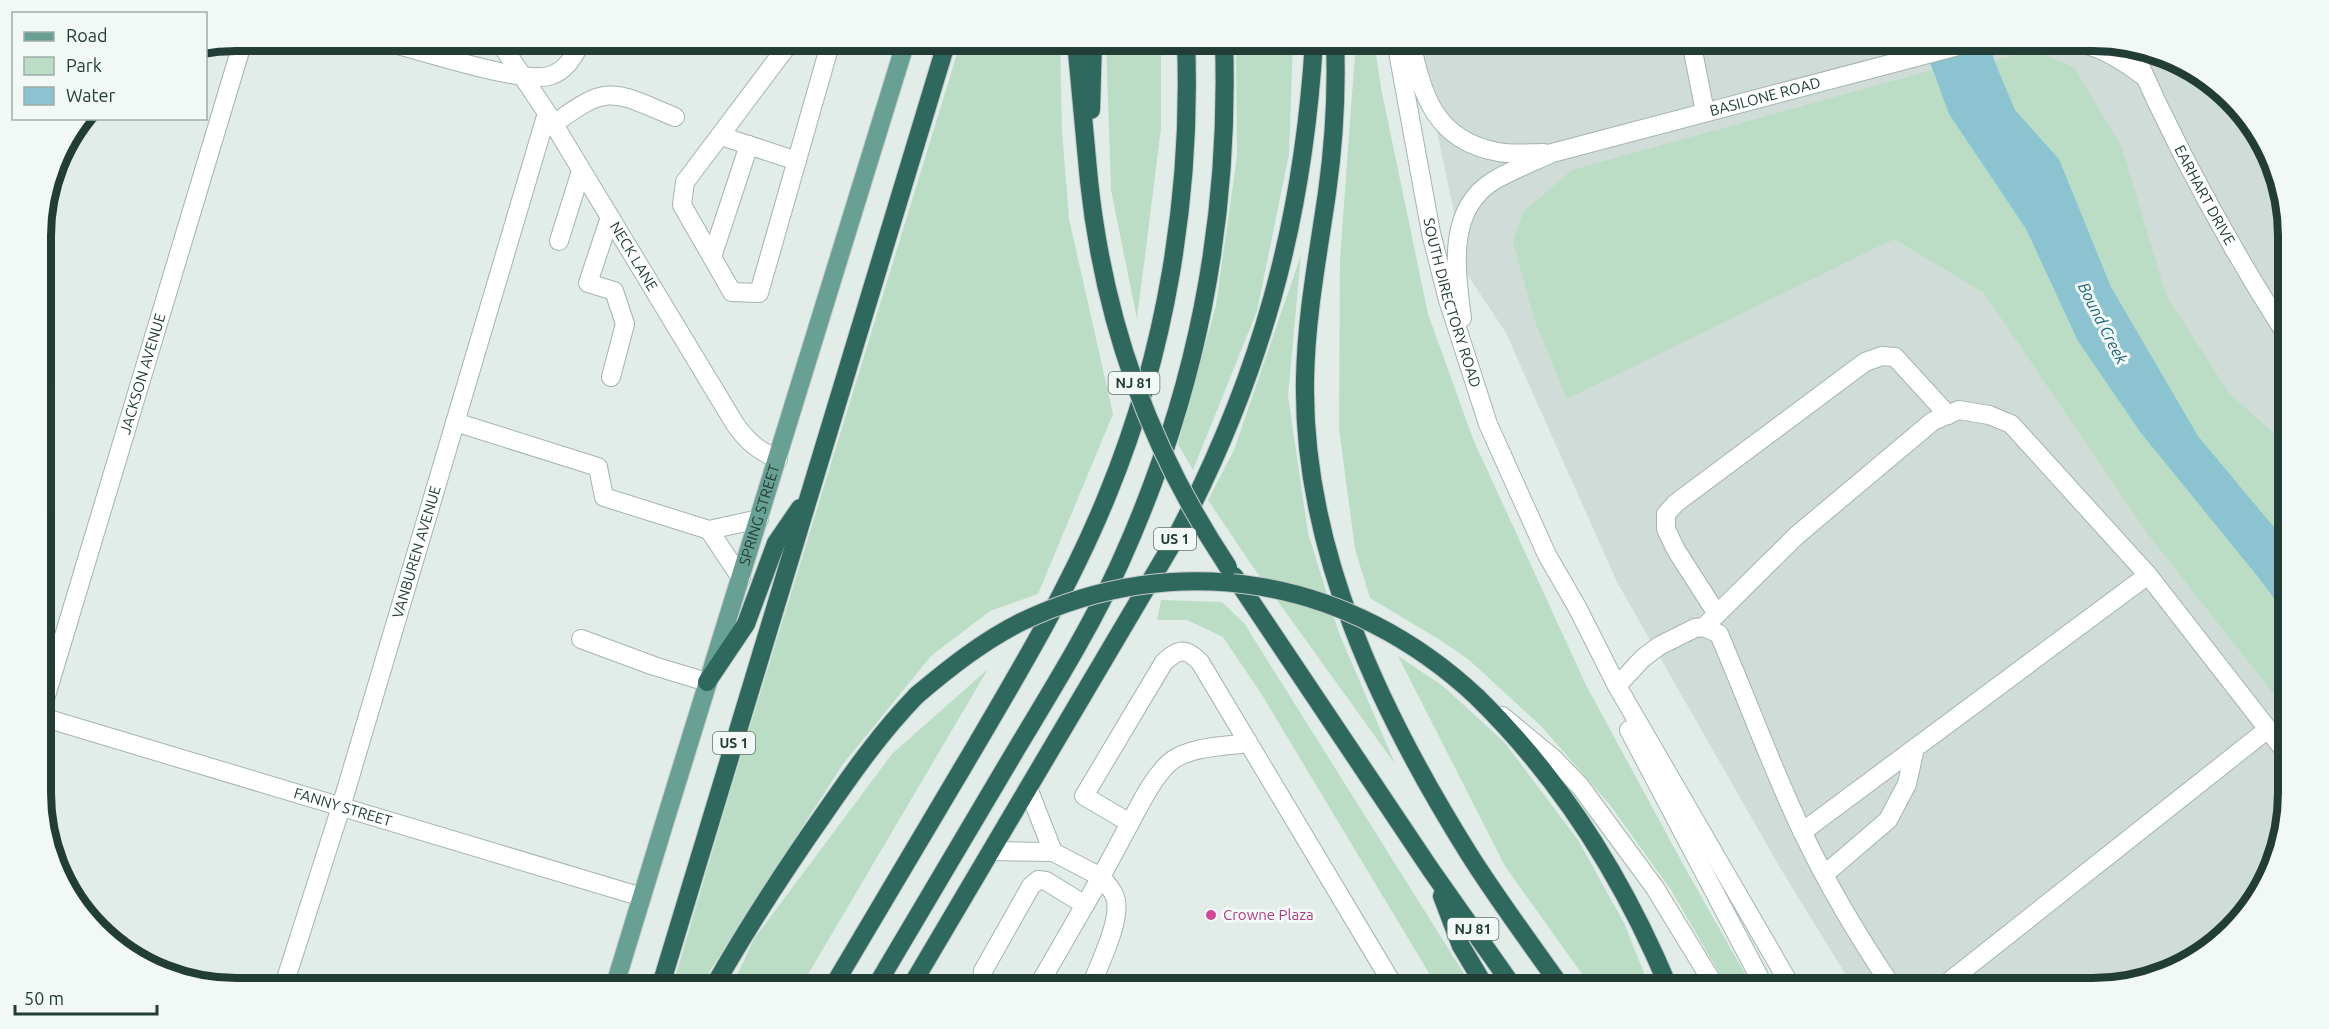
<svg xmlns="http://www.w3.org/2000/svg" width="2329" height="1029" viewBox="0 0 2329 1029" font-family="Ubuntu,sans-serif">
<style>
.built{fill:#d0dcd7}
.green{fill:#bbddc5}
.water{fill:#8bc4d0}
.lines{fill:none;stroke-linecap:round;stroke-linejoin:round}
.minor-casing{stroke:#a5b4af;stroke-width:20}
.major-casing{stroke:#c1c9c7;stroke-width:20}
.highway-casing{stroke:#c1c9c7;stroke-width:20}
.minor{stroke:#fff;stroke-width:18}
.major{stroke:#68a093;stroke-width:18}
.highway{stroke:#2f685d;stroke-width:18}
.highway-bridge-casing{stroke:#c1c9c7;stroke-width:20;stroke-linecap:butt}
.highway-bridge{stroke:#2f685d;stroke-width:18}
.hotel-dot{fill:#d1479c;stroke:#f2f8f6;stroke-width:2}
.labels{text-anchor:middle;stroke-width:6;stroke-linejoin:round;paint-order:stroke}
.shield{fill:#f2f8f6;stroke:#607570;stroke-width:1.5}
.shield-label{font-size:14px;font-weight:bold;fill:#223d36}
.street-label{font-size:15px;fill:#223d36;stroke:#f2f8f6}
.hotel-label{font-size:15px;fill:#b23c85;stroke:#f2f8f6;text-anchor:start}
.water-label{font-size:16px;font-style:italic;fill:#1e6777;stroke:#f2f8f6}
.rim{fill:none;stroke:#223d36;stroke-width:8}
</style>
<rect width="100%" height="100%" fill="#e2ece8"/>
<polygon class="built" points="1418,41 2093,41 2167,55 2248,117 2287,211 2288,793 2274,867 2248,912 2202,955 2105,988 1854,988 1782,871 1617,582 1506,333 1467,274"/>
<g class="green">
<polygon points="961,41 1060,41 1062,130 1069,219 1113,414 1038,594 990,611 931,656 843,764 699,988 672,988 730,792"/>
<polygon points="1106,41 1161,41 1161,128 1137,319 1111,190"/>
<polygon points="1236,41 1293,41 1289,154 1257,311 1193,470 1178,444 1216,305 1237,156"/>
<polygon points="1356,41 1374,41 1381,88 1428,314 1473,439 1586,685 1685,868 1753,988 1728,988 1671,890 1610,805 1542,727 1468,659 1440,640 1370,598 1355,549 1339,428 1340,258"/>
<polygon points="2034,51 2074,67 2122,148 2166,295 2229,393 2288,446 2288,544 2198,436 2111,287 2059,159 2015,110 1994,60"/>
<polygon points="1932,70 1949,114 2026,229 2078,341 2288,617 2288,712 2147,533 1984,293 1894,239 1567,399 1536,324 1513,242 1523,212 1572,170"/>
<polygon points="1301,255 1288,396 1308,533 1339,633 1395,764 1251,564 1208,500 1234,450"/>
<polygon points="1161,600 1222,602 1244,623 1473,988 1438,988 1262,695 1223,637 1187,620 1157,620"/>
<polygon points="1398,656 1443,686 1505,743 1578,840 1624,923 1650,988 1592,988 1505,866"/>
<polygon points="988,669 800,988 731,988 754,939 892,754"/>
</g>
<polygon class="water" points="1922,41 1989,41 1994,60 2015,110 2059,159 2111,287 2198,436 2288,544 2288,617 2258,577 2141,433 2078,341 2026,229 1949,114"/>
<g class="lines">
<defs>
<g id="minor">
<path d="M383,41c34,8 138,43 166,35 18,-5 25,-21 33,-35"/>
<path id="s1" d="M499,41l48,72 188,311c12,17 23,27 43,35"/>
<polyline points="791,41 685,182 682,205 732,292 759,293 831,41"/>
<path id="s2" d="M1396,41l35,192 17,67 40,124 59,131 30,52 40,79 175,302"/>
<path d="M1411,41c10,54 25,100 87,111 15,3 31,1 46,1"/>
<polyline points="1691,41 1705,112"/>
<path d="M2006,41l8,3c60,-4 77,-7 128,31"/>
<path id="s3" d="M2132,48c44,100 96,196 155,288"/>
<path d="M554,124c56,-42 60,-32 121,-7"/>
<polyline points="721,136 797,161"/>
<polyline points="610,217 588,283 614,291 625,324 611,377"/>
<polyline points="559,241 581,171"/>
<polyline points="712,257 749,145"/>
<path id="s4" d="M1462,318c-6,-47 -16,-107 31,-137 19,-11 40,-19 59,-28l425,-112"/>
<polyline points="455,422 598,467 604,497 709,530"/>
<polyline points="2148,575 2288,755"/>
<polyline points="741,578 709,530 759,519"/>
<polyline points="1717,614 1676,550 1666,529 1666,514 1676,503 1865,362 1882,356 1895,357 1948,415"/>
<polyline points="1704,627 1796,536 1933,421 1959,410 1989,415 2011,424 2148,575 1802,832"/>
<polyline points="581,639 654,666 707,682"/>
<path d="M1617,686l26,-28 16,-12 36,-18 9,-1 15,7c28,65 52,132 83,197 26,55 57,107 91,157"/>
<path id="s5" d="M42,709l201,-668"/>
<polyline points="1502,716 1554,759 1580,786 1655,888 1716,988"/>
<path id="s6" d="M42,717l600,180"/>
<polyline points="1629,730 1765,988"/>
<path d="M1130,823c11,-20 22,-44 39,-60 16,-15 51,-17 72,-19l6,-4"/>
<polyline points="992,851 1053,852 1028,788"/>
<path d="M1053,852l48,25 29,-54 -46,-27 80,-134c15,-13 21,-15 36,0l195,326"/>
<polyline points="1825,874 1888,820 1907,784 1915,748"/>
<polyline points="917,976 932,988"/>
<polyline points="1956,976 2268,729"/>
<path id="s7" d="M283,988l58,-181 206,-694"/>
<polyline points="993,988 988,986 982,979 983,971 1031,886 1038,880 1046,881 1085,905"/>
<path d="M1037,988l64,-111c5,6 11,12 14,20 8,21 -17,70 -25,91"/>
<polyline points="1941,988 1956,976 1966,988"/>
</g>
<g id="major">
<path id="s8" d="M614,988c96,-316 195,-631 292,-947"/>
</g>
<g id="highway">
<polyline points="1076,41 1089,181"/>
<path d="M1335,41c2,50 -1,102 -8,152 -9,62 -21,124 -22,187 -3,170 76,333 164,474 29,46 62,90 93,134"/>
<polyline points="1091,110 1093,41"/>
<polyline points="1234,576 1431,870 1514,988"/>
<polyline points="707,682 746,624 776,543 800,508"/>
<path d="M1477,697c84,82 147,183 192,291"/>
<polyline points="1442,896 1461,946 1486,988"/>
<polyline points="660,988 947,41"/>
<path d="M713,988c34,-60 71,-117 111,-174 29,-42 57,-82 93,-119"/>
<path d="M832,988c46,-77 92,-154 137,-231 50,-85 101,-170 138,-261 59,-143 85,-301 79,-455"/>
<path d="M875,988c47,-80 95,-160 142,-240 36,-60 74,-121 103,-185 76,-168 110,-339 104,-522"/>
<path d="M910,988l264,-447c86,-163 129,-316 140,-500"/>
</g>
</defs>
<use href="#minor" class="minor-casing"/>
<use href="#major" class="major-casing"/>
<use href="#highway" class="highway-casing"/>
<use href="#minor" class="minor"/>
<use href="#major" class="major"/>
<use href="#highway" class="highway"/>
<defs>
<g id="highway-bridge">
<path d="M1089,181c15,141 60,267 139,386"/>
<path d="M917,695c32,-27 66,-54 104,-73 158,-76 330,-43 456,75"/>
</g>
</defs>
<use href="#highway-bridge" class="highway-bridge-casing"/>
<use href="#highway-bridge" class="highway-bridge"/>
</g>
<circle class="hotel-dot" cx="1211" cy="915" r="6"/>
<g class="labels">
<g class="shield">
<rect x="1108.5" y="372" width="51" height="22" rx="4.5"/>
<rect x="1154" y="528" width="42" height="22" rx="4.5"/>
<rect x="713" y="732" width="42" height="22" rx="4.5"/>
<rect x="1447.5" y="918" width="51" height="22" rx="4.5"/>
</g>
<g class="shield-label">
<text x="1134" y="388">NJ 81</text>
<text x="1175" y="544">US 1</text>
<text x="734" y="748">US 1</text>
<text x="1473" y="934">NJ 81</text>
</g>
<g class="street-label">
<text dy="5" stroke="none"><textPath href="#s4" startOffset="435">BASILONE ROAD</textPath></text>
<text dy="5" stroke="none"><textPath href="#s3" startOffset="164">EARHART DRIVE</textPath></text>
<text dy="5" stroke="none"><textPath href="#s1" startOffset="254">NECK LANE</textPath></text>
<text dy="5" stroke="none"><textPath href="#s2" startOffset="268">SOUTH DIRECTORY ROAD</textPath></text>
<text dy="5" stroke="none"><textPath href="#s5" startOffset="350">JACKSON AVENUE</textPath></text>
<text dy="5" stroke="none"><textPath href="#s8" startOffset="495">SPRING STREET</textPath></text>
<text dy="5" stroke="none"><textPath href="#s7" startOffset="456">VANBUREN AVENUE</textPath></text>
<text dy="5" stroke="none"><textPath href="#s6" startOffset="314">FANNY STREET</textPath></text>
</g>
<g class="hotel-label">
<text x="1223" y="920">Crowne Plaza</text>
</g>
<g class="water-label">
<text transform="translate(2103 323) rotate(63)" y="6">Bound Creek</text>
</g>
</g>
<path d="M0 0H2329V1029H0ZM236 51H2093A185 185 0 0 1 2278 236V793A185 185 0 0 1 2093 978H236A185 185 0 0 1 51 793V236A185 185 0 0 1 236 51Z" fill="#f2f8f6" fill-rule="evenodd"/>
<path class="rim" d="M236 51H2093A185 185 0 0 1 2278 236V793A185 185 0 0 1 2093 978H236A185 185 0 0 1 51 793V236A185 185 0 0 1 236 51Z"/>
<rect x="12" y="12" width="195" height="108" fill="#f2f8f6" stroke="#9fada9" stroke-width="1.5"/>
<rect x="24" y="32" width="30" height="9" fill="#68a093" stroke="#9fada9" stroke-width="1.5"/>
<text x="66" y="42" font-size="18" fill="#223d36">Road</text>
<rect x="24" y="57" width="30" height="18" fill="#bbddc5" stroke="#9fada9" stroke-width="1.5"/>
<text x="66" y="72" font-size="18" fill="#223d36">Park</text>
<rect x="24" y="87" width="30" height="18" fill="#8bc4d0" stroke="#9fada9" stroke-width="1.5"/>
<text x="66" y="102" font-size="18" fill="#223d36">Water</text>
<path d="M15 1005v9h142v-9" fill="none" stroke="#223d36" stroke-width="3"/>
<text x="24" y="1005" font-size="18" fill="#223d36" stroke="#f2f8f6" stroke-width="4.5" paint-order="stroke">50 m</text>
</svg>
